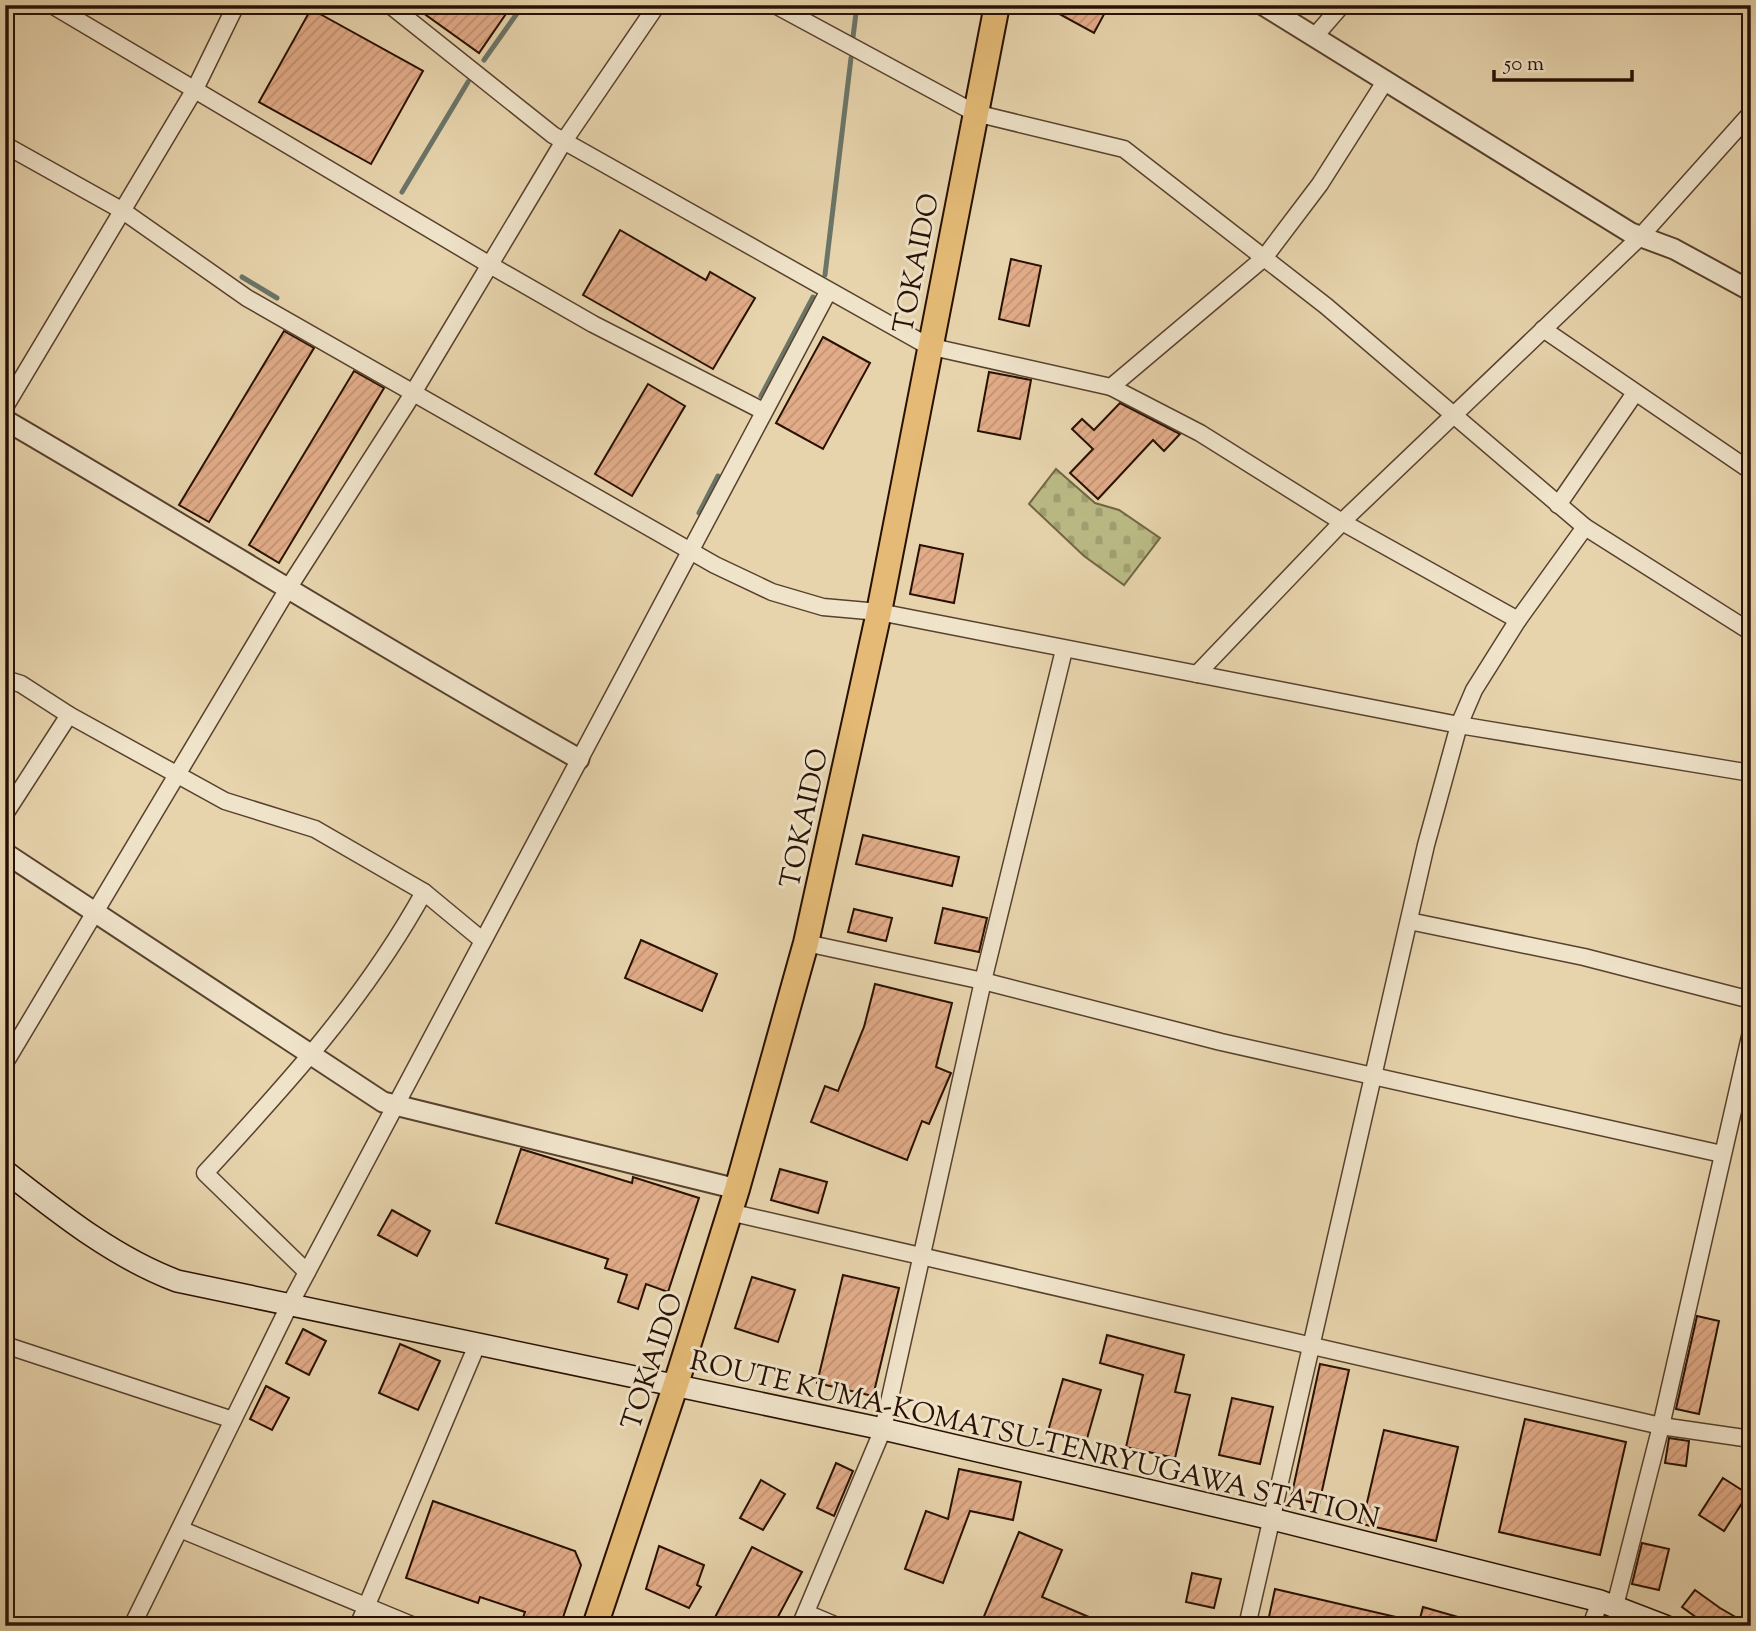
<svg xmlns="http://www.w3.org/2000/svg" width="1756" height="1631" viewBox="0 0 1756 1631" font-family="'Sorts Mill Goudy',serif">
<style>
.cemetery{fill:url(#cemetery-stones);stroke:#726644;stroke-width:2}
.lines{fill:none;stroke-linecap:round;stroke-linejoin:round}
.stream{stroke:#6b7568;stroke-width:5}
.building{fill:url(#building-hatch);stroke:#281002;stroke-width:2}
.minor-casing{stroke:#58412d;stroke-width:19}
.tertiary-casing{stroke:#58412d;stroke-width:23}
.secondary-casing{stroke:#281002;stroke-width:24}
.trunk-casing{stroke:#281002;stroke-width:28}
.minor{stroke:#efe3ca;stroke-width:16}
.tertiary{stroke:#efe3ca;stroke-width:19}
.secondary{stroke:#efe3ca;stroke-width:21}
.trunk{stroke:#e4ba76;stroke-width:24}
.labels{text-anchor:middle;stroke-width:6;stroke-linejoin:round;paint-order:stroke}
.street-label{font-size:28px;fill:#281002;stroke:#efe3ca}
</style>
<defs>
<pattern id="cemetery-stones" width="16" height="16" patternUnits="userSpaceOnUse" patternTransform="scale(1.75)"><rect width="16" height="16" fill="#bbbb86"/><path d="M2 7V4a2 2 0 0 1 4 0v3zM10 15v-3a2 2 0 0 1 4 0v3z" fill="#a1a072"/></pattern>
<pattern id="building-hatch" width="6" height="6" patternUnits="userSpaceOnUse" patternTransform="scale(1.75)"><rect width="6" height="6" fill="#e2ac89"/><path d="M-1 1l2-2M0 6l6-6M5 7l2-2" fill="none" stroke="#c29375"/></pattern>
</defs>
<rect width="100%" height="100%" fill="#e7d4ad"/>
<filter id="stains"><feTurbulence type="fractalNoise" baseFrequency=".00286" numOctaves="4"/><feColorMatrix values="0 0 0 0 .2 0 0 0 0 .09 0 0 0 0 .02 0 0 0 .5 -.17"/></filter>
<radialGradient id="worn" r=".72"><stop offset=".6" stop-color="#630" stop-opacity="0"/><stop offset="1" stop-color="#630" stop-opacity=".3"/></radialGradient>
<polygon class="cemetery" points="1056,469 1095,503 1119,510 1160,538 1124,585 1084,556 1029,504"/>
<g class="lines">
<g class="stream">
<polyline points="853,37 857,5"/>
<polyline points="484,60 523,5"/>
<polyline points="402,192 468,82"/>
<polyline points="825,275 851,58"/>
<polyline points="242,277 277,298"/>
<polyline points="761,396 813,297"/>
<polyline points="699,513 718,476"/>
</g>
</g>
<g class="building">
<polygon points="412,5 512,5 479,53"/>
<polygon points="1043,5 1109,5 1094,33"/>
<polygon points="311,9 423,71 371,164 259,102"/>
<polygon points="620,230 706,280 710,272 755,298 713,369 583,295"/>
<polygon points="1011,259 1041,266 1029,326 999,319"/>
<polygon points="284,331 314,348 209,522 179,505"/>
<polygon points="823,337 870,363 823,449 776,423"/>
<polygon points="354,371 384,388 279,563 249,545"/>
<polygon points="989,372 1031,380 1020,439 978,431"/>
<polygon points="648,384 685,406 632,496 595,474"/>
<polygon points="1120,403 1180,434 1164,451 1153,440 1098,499 1070,473 1093,449 1072,429 1082,419 1094,430"/>
<polygon points="920,545 963,554 954,603 910,594"/>
<polygon points="863,835 959,857 952,886 856,864"/>
<polygon points="943,908 987,918 979,952 935,943"/>
<polygon points="854,909 892,918 886,941 848,932"/>
<polygon points="641,940 717,974 702,1011 625,978"/>
<polygon points="875,984 952,1003 936,1067 951,1073 929,1124 922,1121 907,1160 811,1122 825,1086 838,1091 864,1027"/>
<polygon points="521,1149 632,1183 633,1177 699,1198 668,1292 646,1284 638,1309 618,1302 627,1275 605,1268 608,1259 496,1223"/>
<polygon points="780,1169 827,1182 818,1213 771,1200"/>
<polygon points="392,1210 430,1231 417,1256 378,1235"/>
<polygon points="843,1275 899,1288 873,1396 817,1383"/>
<polygon points="752,1277 795,1290 778,1342 735,1328"/>
<polygon points="1697,1316 1719,1321 1699,1414 1676,1409"/>
<polygon points="303,1329 326,1341 309,1375 286,1363"/>
<polygon points="1107,1335 1184,1355 1175,1392 1190,1395 1175,1458 1126,1447 1143,1375 1100,1363"/>
<polygon points="400,1344 440,1361 418,1410 379,1393"/>
<polygon points="1320,1364 1349,1370 1319,1504 1291,1498"/>
<polygon points="1063,1379 1101,1390 1086,1442 1048,1431"/>
<polygon points="266,1386 289,1398 272,1430 250,1419"/>
<polygon points="1232,1398 1273,1407 1260,1464 1219,1455"/>
<polygon points="1525,1419 1626,1442 1600,1555 1499,1532"/>
<polygon points="1384,1430 1458,1447 1436,1541 1362,1524"/>
<polygon points="1669,1438 1689,1441 1686,1466 1665,1463"/>
<polygon points="836,1463 853,1471 834,1516 817,1508"/>
<polygon points="959,1469 1021,1482 1013,1520 970,1511 943,1583 905,1569 926,1511 948,1519"/>
<polygon points="1723,1478 1748,1494 1724,1531 1699,1515"/>
<polygon points="761,1480 785,1494 763,1530 740,1518"/>
<polygon points="433,1501 575,1551 581,1565 560,1626 520,1626 525,1612 480,1597 478,1603 406,1578"/>
<polygon points="1019,1532 1062,1550 1042,1597 1110,1626 980,1626"/>
<polygon points="1642,1543 1669,1549 1659,1590 1632,1584"/>
<polygon points="659,1546 704,1565 697,1585 701,1587 689,1608 646,1589"/>
<polygon points="752,1547 802,1572 773,1626 723,1626 713,1621"/>
<polygon points="1192,1573 1221,1579 1214,1608 1186,1602"/>
<polygon points="1275,1589 1409,1620 1408,1626 1267,1626"/>
<polygon points="1695,1590 1720,1608 1751,1626 1708,1626 1682,1607"/>
<polygon points="1423,1607 1472,1621 1472,1626 1418,1626"/>
</g>
<g class="lines">
<defs>
<g id="minor">
<polyline points="52,5 490,265 593,324 763,411"/>
<polyline points="390,5 553,135 928,346 1111,387 1264,258 1320,184 1386,80"/>
<polyline points="775,5 975,113 1124,149 1326,306 1585,527 1751,632"/>
<polyline points="1315,36 1342,5"/>
<polyline points="5,145 123,211 247,298 715,565 772,592 823,607 879,612 1459,725 1751,773"/>
<polyline points="1543,329 1751,471"/>
<polyline points="1111,387 1200,433 1342,522 1518,620 1585,527"/>
<polyline points="5,407 195,89 236,5"/>
<polyline points="1558,505 1635,393"/>
<polyline points="1197,674 1347,517 1640,237 1751,113"/>
<polyline points="5,679 21,684 69,715 225,801 315,829 424,892"/>
<polyline points="5,814 69,715"/>
<polyline points="1409,921 1584,957 1751,1000"/>
<polyline points="806,943 983,981 1221,1042 1722,1154"/>
<polyline points="5,1063 289,587 407,403 564,141 657,5"/>
<polyline points="729,1212 1661,1426 1751,1439"/>
<path d="M307,1272l-102,-99c82,-89 160,-174 219,-281l58,48"/>
<polyline points="5,1345 233,1420"/>
<polyline points="180,1529 414,1626"/>
<polyline points="1615,1606 1661,1426 1751,1032"/>
<polyline points="806,1613 837,1626"/>
<polyline points="132,1626 289,1306 828,292"/>
<polyline points="358,1626 477,1345"/>
<polyline points="800,1626 883,1429 983,981 1064,650"/>
<polyline points="1247,1626 1426,845 1459,725 1474,690 1518,620"/>
<polyline points="1591,1626 1600,1601"/>
</g>
<g id="tertiary">
<polyline points="1263,5 1631,233 1674,249 1751,291"/>
<path d="M5,420c192,112 381,230 574,339"/>
<polyline points="5,853 383,1102 737,1189"/>
</g>
<path id="secondary" d="M5,1171c54,42 108,86 172,110l706,148 389,90 328,82 65,25"/>
<polyline id="trunk" points="595,1626 676,1384 737,1189 806,943 879,612 997,5"/>
</defs>
<use href="#minor" class="minor-casing"/>
<use href="#tertiary" class="tertiary-casing"/>
<use href="#secondary" class="secondary-casing"/>
<use href="#trunk" class="trunk-casing"/>
<use href="#minor" class="minor"/>
<use href="#tertiary" class="tertiary"/>
<use href="#secondary" class="secondary"/>
<use href="#trunk" class="trunk"/>
</g>
<g class="labels">
<g class="street-label">
<text transform="translate(915 263) rotate(-79)" y="10">TOKAIDO</text>
<text transform="translate(803 818) rotate(-78)" y="10">TOKAIDO</text>
<text transform="translate(651 1361) rotate(-72)" y="10">TOKAIDO</text>
<text transform="translate(1035 1438) rotate(13)" y="10">ROUTE KUMA-KOMATSU-TENRYUGAWA STATION</text>
</g>
</g>
<rect width="1756" height="1631" fill="none" stroke="#e7d4ad" stroke-width="28"/>
<rect x="7" y="7" width="1742" height="1617" fill="none" stroke="#281002" stroke-width="3.5"/>
<rect x="14" y="14" width="1728" height="1603" fill="none" stroke="#281002" stroke-width="2"/>
<path d="M1494 70v10h138v-10" fill="none" stroke="#281002" stroke-width="3.5"/>
<text x="1504" y="70" font-size="21" fill="#281002" stroke="#efe3ca" stroke-width="5" paint-order="stroke">50 m</text>
<rect width="100%" height="100%" filter="url(#stains)"/>
<rect width="100%" height="100%" fill="url(#worn)"/>
</svg>
